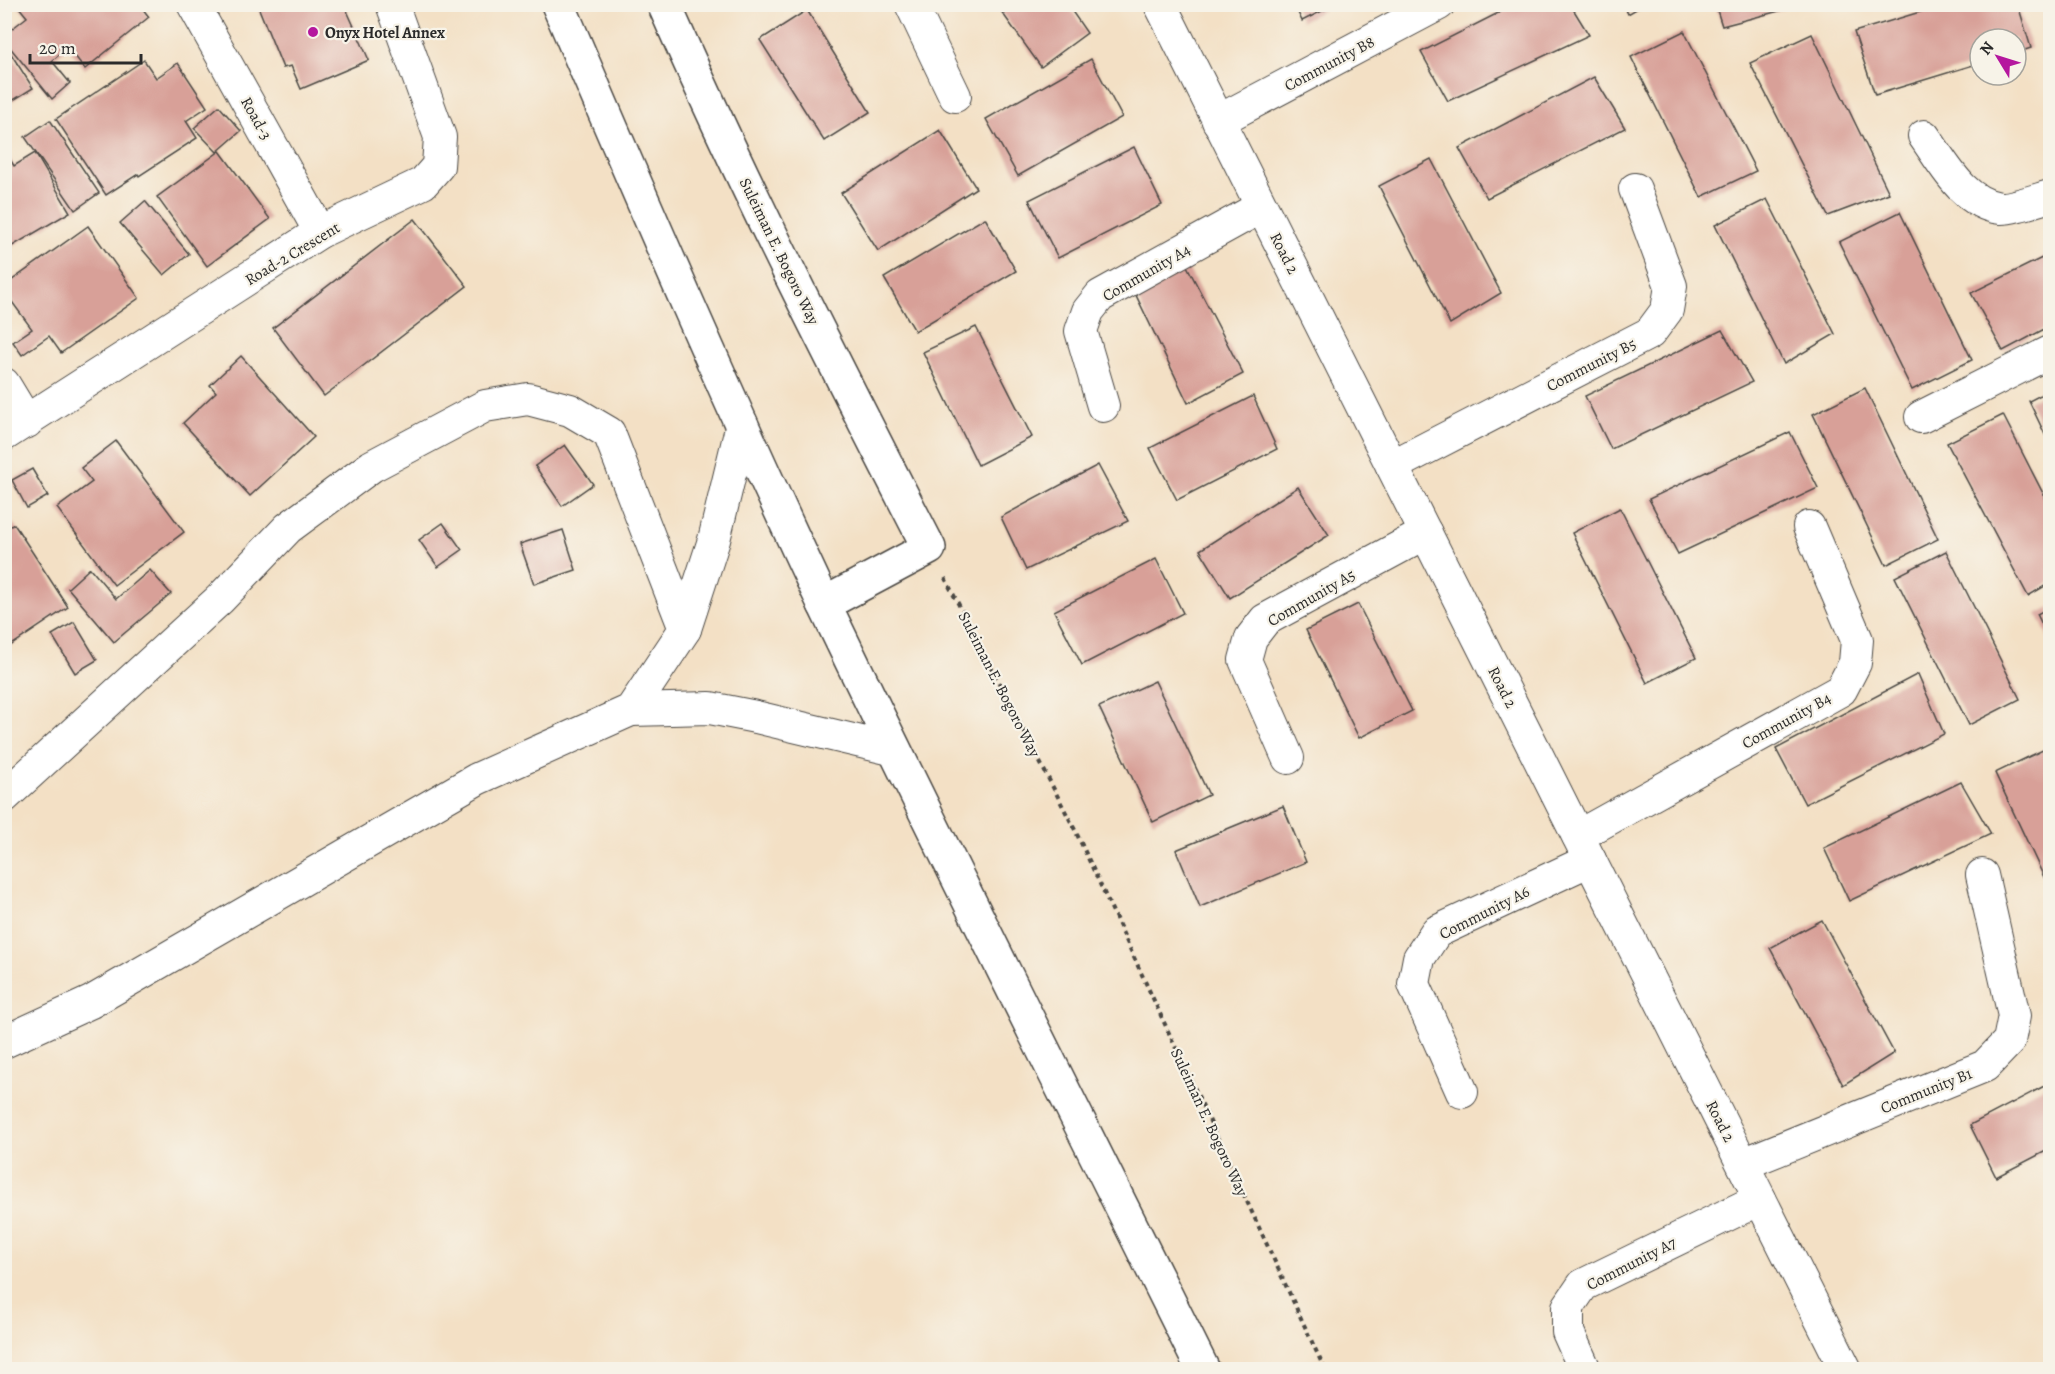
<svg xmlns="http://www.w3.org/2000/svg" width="2055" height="1374" viewBox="0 0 2055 1374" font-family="Alegreya,serif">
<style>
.building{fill:#d8a098}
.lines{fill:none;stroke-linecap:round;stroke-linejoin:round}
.street-casing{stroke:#494642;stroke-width:34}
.secondary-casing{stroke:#494642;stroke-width:36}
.path{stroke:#494642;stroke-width:4;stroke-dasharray:4.5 4.5;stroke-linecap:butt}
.street{stroke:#fff;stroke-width:32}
.secondary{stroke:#fff;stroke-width:33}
.poi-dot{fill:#b5179e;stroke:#f7f3e8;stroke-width:2}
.labels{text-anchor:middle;stroke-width:4.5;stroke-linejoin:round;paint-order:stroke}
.poi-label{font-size:16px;font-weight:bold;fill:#2b2b2b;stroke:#f7f3e8;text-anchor:start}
.street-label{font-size:16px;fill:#2b2b2b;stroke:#f7f3e8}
</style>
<rect width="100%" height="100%" fill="#f7f3e8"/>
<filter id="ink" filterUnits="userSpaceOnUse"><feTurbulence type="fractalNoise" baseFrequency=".0167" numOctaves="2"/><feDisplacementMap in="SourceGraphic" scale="12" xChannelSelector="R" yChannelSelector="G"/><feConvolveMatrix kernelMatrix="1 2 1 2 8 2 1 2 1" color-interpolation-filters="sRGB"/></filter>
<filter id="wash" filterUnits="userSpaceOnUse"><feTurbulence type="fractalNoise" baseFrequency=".008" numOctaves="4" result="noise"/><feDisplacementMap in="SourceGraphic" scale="24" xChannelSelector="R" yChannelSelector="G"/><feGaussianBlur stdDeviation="1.35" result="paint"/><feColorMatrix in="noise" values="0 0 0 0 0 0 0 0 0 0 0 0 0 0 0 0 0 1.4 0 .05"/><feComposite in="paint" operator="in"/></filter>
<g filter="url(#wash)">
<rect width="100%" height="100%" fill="#f3e0c5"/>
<g id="blocks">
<g class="building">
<polygon points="20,4 139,4 149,17 85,69 68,47 52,61 70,83 52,99 4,40 4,35 27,17 18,6"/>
<polygon points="257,4 344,4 369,60 301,89 291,66 283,68"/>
<polygon points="996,4 1067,4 1087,33 1041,67"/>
<polygon points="1294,4 1336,4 1302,21"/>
<polygon points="1516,4 1570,4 1589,35 1448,101 1421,52"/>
<polygon points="1623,4 1645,4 1628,14"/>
<polygon points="1715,4 1781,4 1783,10 1722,26"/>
<polygon points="1943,5 2018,5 2031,48 2016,53 2016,39 1980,39 1980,63 1875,95 1854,32"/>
<polygon points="807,10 870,112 824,141 760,40"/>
<polygon points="1684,31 1756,171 1701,197 1631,57"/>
<polygon points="1812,34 1889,193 1828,216 1750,63"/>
<polygon points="4,43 33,88 4,106"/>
<polygon points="1091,59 1122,117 1018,176 986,119"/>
<polygon points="144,60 156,78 178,63 207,107 186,121 197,138 139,176 138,174 106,195 56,119"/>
<polygon points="1594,77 1625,128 1487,198 1459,148"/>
<polygon points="219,106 241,131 217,152 194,128"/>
<polygon points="50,120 99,193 75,210 25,137"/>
<polygon points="940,130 976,188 878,251 841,193"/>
<polygon points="1134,147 1162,205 1058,258 1029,200"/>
<polygon points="4,149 14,166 35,153 70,212 4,251"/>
<polygon points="220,151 270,219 207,266 157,197"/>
<polygon points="1431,159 1501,293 1450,324 1379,186"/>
<polygon points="1767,199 1835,334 1784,364 1715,225"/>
<polygon points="145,201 189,254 164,275 120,223"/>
<polygon points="1900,212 1972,360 1912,390 1839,242"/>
<polygon points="985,218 1016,271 915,331 884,278"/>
<polygon points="415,219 467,286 324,396 273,328"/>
<polygon points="88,226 139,298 61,353 49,336 22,355 13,342 32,329 4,291 4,286"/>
<polygon points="2050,254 2050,326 2003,351 1971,293"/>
<polygon points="1186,264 1243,374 1188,403 1133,289"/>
<polygon points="976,327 1032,437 978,465 923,352"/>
<polygon points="1722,330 1752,382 1611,449 1585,396"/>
<polygon points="241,356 314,437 250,496 183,423 216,392 210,385"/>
<polygon points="1865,388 1938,539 1886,565 1813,414"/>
<polygon points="2050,390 2050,445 2029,401"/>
<polygon points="1253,396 1277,449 1177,500 1150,448"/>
<polygon points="2003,415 2050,507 2050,583 2028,596 1947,443"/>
<polygon points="1790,432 1818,488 1678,554 1649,499"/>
<polygon points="116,441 184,532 114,585 57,508 92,482 81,468"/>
<polygon points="565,445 593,484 562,506 535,466"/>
<polygon points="1098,465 1128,521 1026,570 1001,517"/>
<polygon points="32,469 48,496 27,508 12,480"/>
<polygon points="1298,487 1329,535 1230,598 1200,550"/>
<polygon points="1620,508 1696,658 1647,683 1572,533"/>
<polygon points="443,523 462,550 438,567 419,540"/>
<polygon points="14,524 68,607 4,650 4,530"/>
<polygon points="563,530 576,570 534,584 520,544"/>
<polygon points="1946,551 2020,699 1969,725 1895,577"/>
<polygon points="1156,559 1183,613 1082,665 1054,611"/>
<polygon points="90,568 116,599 150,570 171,594 114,642 68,588"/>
<polygon points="1358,604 1412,711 1359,738 1306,630"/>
<polygon points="2050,607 2050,641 2037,614"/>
<polygon points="74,622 97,660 75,673 52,635"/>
<polygon points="1918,674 1944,734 1805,804 1776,749"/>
<polygon points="1155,681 1209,795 1153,822 1099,707"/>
<polygon points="2049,747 2050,751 2050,890 1995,773"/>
<polygon points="1961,782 1991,834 1849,901 1824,848"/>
<polygon points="1283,806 1306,862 1200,907 1176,850"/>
<polygon points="1822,920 1894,1053 1843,1085 1770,948"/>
<polygon points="2050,1083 2050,1149 1996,1177 1970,1125"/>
</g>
</g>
</g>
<g filter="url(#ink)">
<use href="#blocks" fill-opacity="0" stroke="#494642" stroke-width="1.5"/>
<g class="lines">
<defs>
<g id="street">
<polyline points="193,4 320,232"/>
<polyline points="911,4 955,96"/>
<polyline points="1160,4 1846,1370"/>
<polyline points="1218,121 1439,4"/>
<path d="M1924,136c20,28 39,67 76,72 10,1 39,-9 50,-12"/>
<polyline points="4,384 27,422"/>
<polyline points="1103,406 1081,331 1088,311 1100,296 1261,207"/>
<polyline points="1921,417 2050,352"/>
<polyline points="4,435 320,232 423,183 438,166 440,137 392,4"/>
<polyline points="1392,466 1650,333 1667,310 1671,286 1635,189"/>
<polyline points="631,710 710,708 756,717 895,750"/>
<polyline points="1288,758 1245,660 1251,638 1265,620 1426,533"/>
<polyline points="4,797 220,599 288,528 372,466 485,406 528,399 570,410 609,433 685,629"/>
<polyline points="1578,836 1841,690 1855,663 1857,640 1809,527"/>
<polyline points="4,1042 91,1002 477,779 631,710 685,629 714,540 742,424"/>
<polyline points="1462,1092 1414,984 1419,958 1436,932 1590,860"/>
<polyline points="1743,1164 1985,1066 2009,1041 2014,1016 1982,875"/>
<polyline points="1585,1370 1568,1332 1568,1307 1583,1285 1760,1199"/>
</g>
<g id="secondary">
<path d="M558,4c87,203 174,405 268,604 122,255 251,508 377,762"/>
<path d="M664,4c81,185 173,365 265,544l-105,56"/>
</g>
</defs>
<use href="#street" class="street-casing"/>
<use href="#secondary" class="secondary-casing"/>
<polyline class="path" points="945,578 1075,830 1325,1370"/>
<use href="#street" class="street"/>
<use href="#secondary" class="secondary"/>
</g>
</g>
<circle class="poi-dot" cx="313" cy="32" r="6"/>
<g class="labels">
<g class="poi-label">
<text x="325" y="38">Onyx Hotel Annex</text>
</g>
<g class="street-label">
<text transform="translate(1329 63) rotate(-28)" y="6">Community B8</text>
<text transform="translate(257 118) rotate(61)" y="6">Road-3</text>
<text transform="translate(780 251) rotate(64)" y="6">Suleiman E. Bogoro Way</text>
<text transform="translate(292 253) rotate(-31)" y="6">Road-2 Crescent</text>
<text transform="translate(1285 253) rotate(63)" y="6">Road 2</text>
<text transform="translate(1146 272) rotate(-30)" y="6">Community A4</text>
<text transform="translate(1591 364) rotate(-27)" y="6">Community B5</text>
<text transform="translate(1311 597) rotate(-30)" y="6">Community A5</text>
<text transform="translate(1000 684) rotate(63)" y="6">Suleiman E. Bogoro Way</text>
<text transform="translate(1503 687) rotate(63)" y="6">Road 2</text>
<text transform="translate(1786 720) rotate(-29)" y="6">Community B4</text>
<text transform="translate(1484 912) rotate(-27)" y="6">Community A6</text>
<text transform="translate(1926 1090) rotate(-22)" y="6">Community B1</text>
<text transform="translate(1721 1121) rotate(63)" y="6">Road 2</text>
<text transform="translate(1210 1122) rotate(65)" y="6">Suleiman E. Bogoro Way</text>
<text transform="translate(1631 1263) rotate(-27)" y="6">Community A7</text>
</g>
</g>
<rect width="2055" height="1374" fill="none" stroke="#f7f3e8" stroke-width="24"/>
<g transform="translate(1998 57) rotate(308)"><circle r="28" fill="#f7f3e8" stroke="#a5a39c" stroke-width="1.5"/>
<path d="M0-4.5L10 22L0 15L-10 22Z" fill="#b5179e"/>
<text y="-9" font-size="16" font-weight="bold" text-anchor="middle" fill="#2b2b2b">N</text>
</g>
<path d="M30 54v9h111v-9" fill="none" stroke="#2b2b2b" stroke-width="3"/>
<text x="39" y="54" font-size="18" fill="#2b2b2b" stroke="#f7f3e8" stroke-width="4.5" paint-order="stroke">20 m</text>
</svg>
